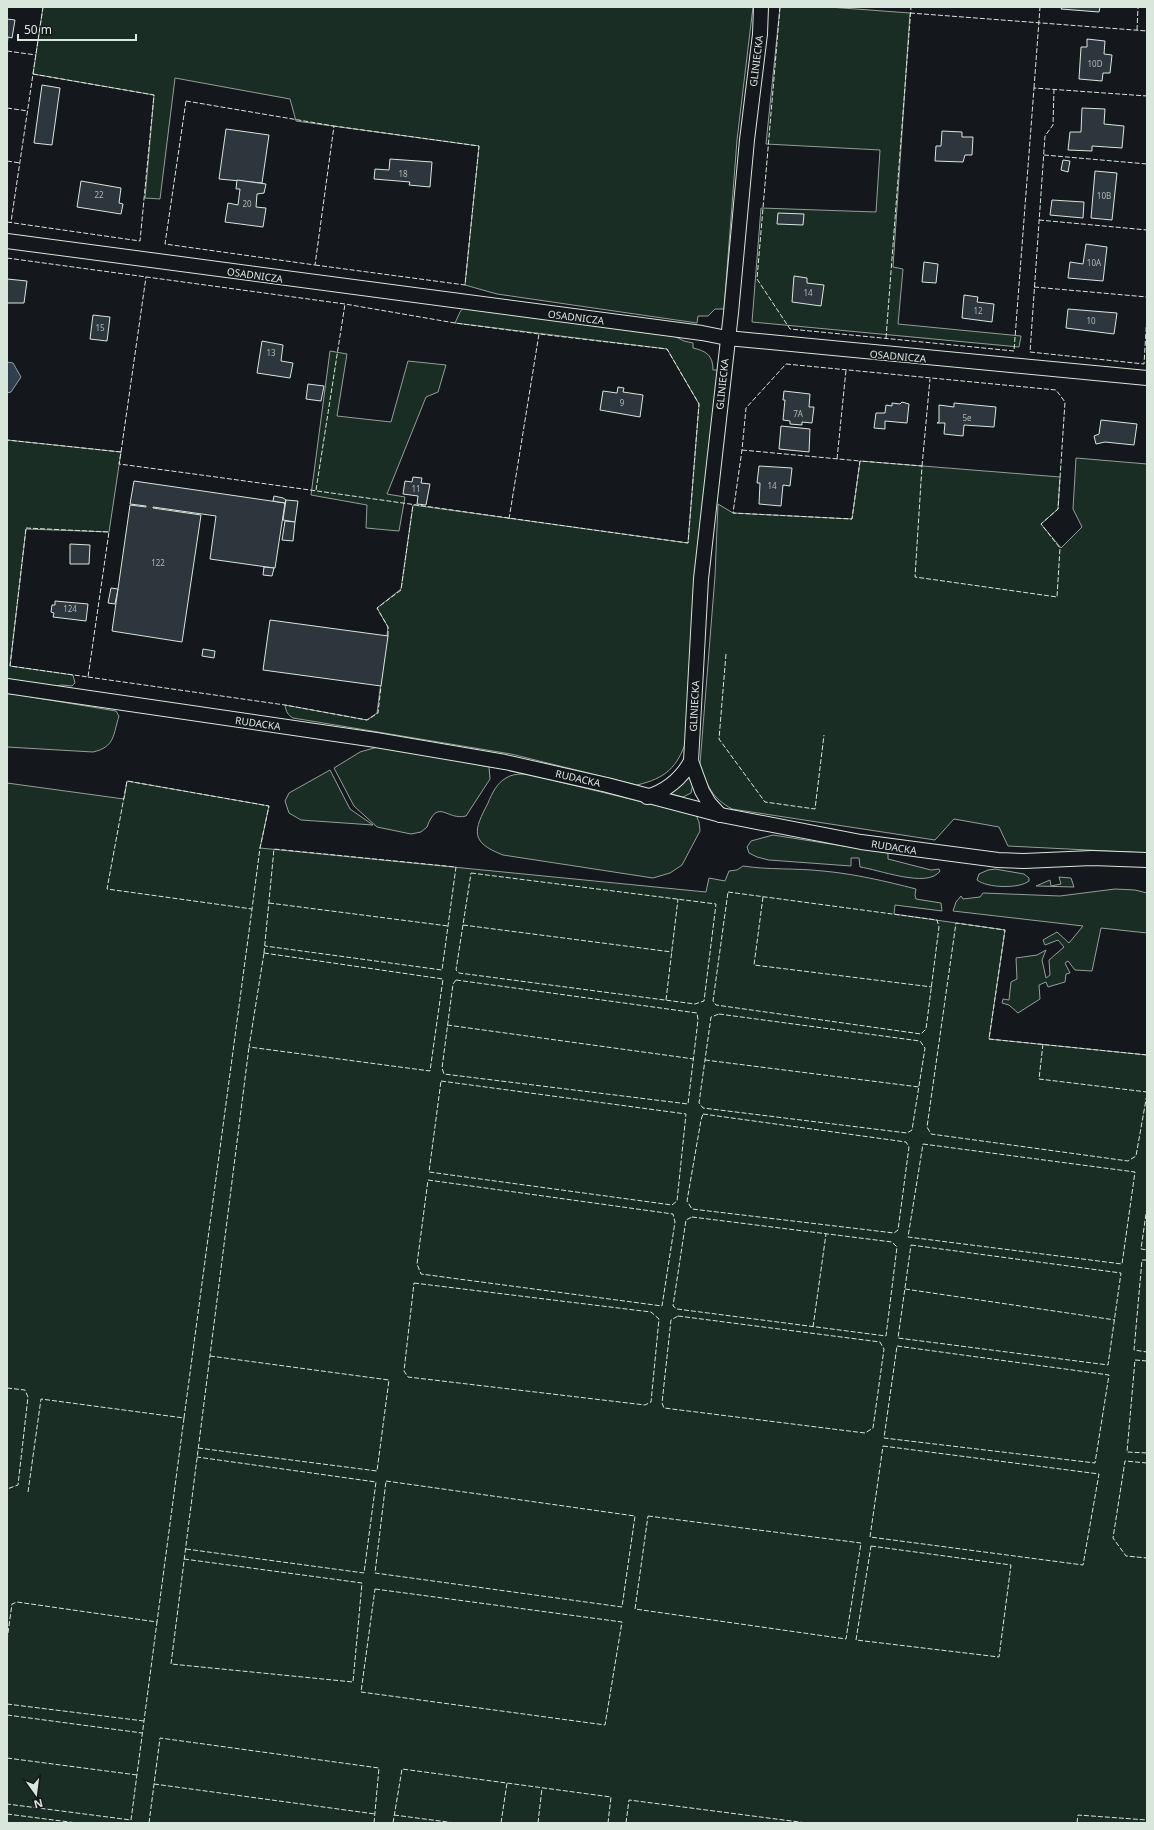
<svg xmlns="http://www.w3.org/2000/svg" width="1154" height="1830" viewBox="0 0 1154 1830" font-family="'Noto Sans',sans-serif">
<style>
.green{fill:#1a2d24;stroke:#939e99}
.water{fill:#2f3f4d;stroke:#939e99}
.building{fill:#2c363c;stroke:#d8e6dc}
.lines{fill:none;stroke-linecap:round;stroke-linejoin:round}
.minor-casing{stroke:#d8e6dc;stroke-width:16}
.minor{stroke:#14181c;stroke-width:14}
.fence{stroke:#d8e6dc;stroke-width:1;stroke-dasharray:5 2;stroke-linecap:butt}
.labels{text-anchor:middle;stroke-width:3;stroke-linejoin:round;paint-order:stroke}
.number-label{font-size:8px;fill:#adbab4}
.street-label{font-size:10px;fill:#d8e6dc;stroke:#14181c}
</style>
<rect width="100%" height="100%" fill="#14181c"/>
<g class="green">
<polygon points="43,7 753,7 737,140 724,309 715,309 708,316 698,316 697,323 497,294 465,285 479,146 296,121 290,99 175,78 160,199 145,198 154,95 33,74"/>
<polygon points="780,7 829,7 910,13 893,267 903,269 898,324 1021,336 1019,347 752,322 761,208 876,212 880,150 766,144"/>
<path d="M464,307l208,28 12,6 9,2v5c13,3 20,7 20,22h6l-32,369c-10,29 -21,39 -50,46l-126,-31 -218,-36c-5,-3 -7,-6 -8,-13l82,15 10,-7 11,-86 -11,-19 24,-19 12,-84 275,38 11,-139 -32,-55 -212,-26 5,-11z"/>
<polygon points="330,351 347,354 337,416 391,422 408,361 446,365 438,392 426,397 387,494 405,497 399,531 366,528 367,505 311,495"/>
<polygon points="7,440 121,452 109,532 26,529 10,666 73,675 75,683 72,686 61,685 54,687 7,679"/>
<path d="M1076,458l71,6v389l-139,-7 -9,-19 -45,-8 -19,21 -203,-31c-20,-11 -25,-23 -32,-45l15,-188 3,-72 15,9 119,6 8,-58 200,16 -2,32 -17,15 20,24 21,-21 -9,-18z"/>
<path d="M7,693l109,18 3,5c-6,19 -4,31 -26,36l-86,-5z"/>
<path d="M381,746h6l102,21 1,12 -24,37c-19,5 -28,-19 -39,11l-6,5 -10,2 -34,-7 -23,-21 -20,-38 26,-16z"/>
<polygon points="330,770 350,809 373,825 301,820 289,813 285,801 289,793"/>
<path d="M527,774l169,41 3,7 1,9 -18,34 -12,8 -17,5 -150,-23c-34,-13 -29,-25 -15,-52 4,-10 9,-20 18,-25 6,-4 14,-4 21,-4z"/>
<polygon points="691,775 693,784 691,793 683,797 671,794"/>
<path d="M127,781l142,25 -9,42 446,44 3,-14 16,3 4,-10 8,-1 6,-4c26,4 53,2 80,5 32,3 62,10 93,18l-1,6 1,4 25,4 1,8 -47,-6 -1,9 111,16 -16,109 158,16v768h-1140v-1040l117,16z"/>
<path d="M773,835l115,18v6l43,11 8,-1 1,2c-12,18 -63,-2 -80,-4l-1,-9h-8v8l-82,-6 -12,-3 -8,-4 -2,-6 4,-6z"/>
<path d="M995,869l29,5 5,4v3c-10,8 -42,7 -52,-1l2,-6 9,-4z"/>
<polygon points="1059,877 1071,878 1074,887 1036,886 1050,880 1051,886 1061,884"/>
<polygon points="1115,889 1135,890 1147,893 1147,933 1101,928 1092,971 1075,970 1068,961 1065,963 1070,973 1066,974 1065,982 1048,987 1046,982 1039,985 1040,999 1018,1013 1009,1005 1002,1003 1003,999 1009,1000 1011,982 1017,979 1016,958 1037,955 1046,950 1042,960 1046,978 1050,975 1049,960 1064,947 1058,940 1045,945 1043,940 1057,932 1069,943 1083,926 953,911 956,902 961,896 963,899 980,897 983,893 1060,896"/>
</g>
<polygon class="water" points="7,362 13,363 21,377 11,392 7,393"/>
<g class="building">
<polygon points="1062,7 1100,7 1099,12 1061,9"/>
<polygon points="7,19 15,20 12,38 8,37 7,46"/>
<polygon points="1087,39 1105,41 1104,54 1112,55 1110,73 1103,73 1102,81 1079,79 1081,47 1087,47"/>
<polygon points="42,85 60,88 52,145 34,143"/>
<polygon points="1082,108 1105,109 1104,124 1124,126 1122,148 1092,146 1092,151 1068,150 1070,132 1081,132"/>
<polygon points="226,129 269,135 262,183 219,179"/>
<polygon points="942,131 962,132 962,137 973,137 972,155 965,155 963,162 935,161 936,146 941,146"/>
<polygon points="390,159 432,162 430,187 409,185 410,182 374,179 375,169 389,170"/>
<polygon points="1063,160 1070,161 1068,172 1061,170"/>
<polygon points="1095,171 1117,173 1112,220 1091,218"/>
<polygon points="237,180 266,184 264,193 257,194 256,207 266,208 263,227 225,222 228,203 238,205 240,189 236,189"/>
<polygon points="81,181 121,188 119,203 123,204 121,214 77,207"/>
<polygon points="1052,200 1084,202 1083,218 1050,215"/>
<polygon points="778,213 804,214 803,225 777,224"/>
<polygon points="1086,244 1107,247 1103,281 1068,278 1070,262 1083,264"/>
<polygon points="924,262 938,264 936,283 922,282"/>
<polygon points="794,276 807,278 807,283 824,285 821,306 792,302"/>
<polygon points="7,279 27,281 24,303 7,303"/>
<polygon points="964,295 978,297 977,302 994,304 992,322 962,318"/>
<polygon points="1068,309 1117,313 1114,334 1066,328"/>
<polygon points="93,315 110,317 107,341 90,339"/>
<polygon points="262,341 283,345 281,361 293,363 290,378 257,373"/>
<polygon points="308,384 324,386 321,401 306,399"/>
<polygon points="618,387 624,388 623,392 643,395 640,417 600,410 603,391 617,393"/>
<polygon points="784,391 810,394 809,407 814,407 812,423 802,422 802,425 790,424 790,421 783,420 785,400 783,400"/>
<polygon points="902,402 909,404 907,423 885,421 885,429 874,428 876,413 885,413 886,405 892,406 892,403 900,404"/>
<polygon points="954,403 996,407 994,427 964,425 963,436 944,434 945,423 937,423 939,422 939,405 954,407"/>
<polygon points="1101,420 1137,424 1134,445 1105,442 1096,444 1094,436 1099,434"/>
<polygon points="781,426 810,429 809,452 779,449"/>
<polygon points="759,466 792,468 790,486 783,485 781,506 759,504 760,483 757,483"/>
<polygon points="413,477 422,478 421,483 430,484 426,505 417,504 418,496 403,494 405,481 412,482"/>
<polygon points="134,481 285,503 275,568 274,568 210,559 216,516 153,507 153,508 201,515 182,642 112,631 130,505 146,507 146,506 130,504"/>
<polygon points="274,496 283,498 286,500 285,503 273,501"/>
<polygon points="286,500 298,501 295,522 283,520"/>
<polygon points="285,521 295,522 293,541 282,540"/>
<polygon points="70,544 90,545 89,564 70,564"/>
<polygon points="264,567 274,568 272,576 263,575"/>
<polygon points="111,588 118,589 115,604 108,603"/>
<polygon points="55,601 88,604 86,621 53,617 54,613 51,612 52,605 55,605"/>
<polygon points="270,620 388,636 381,686 263,670"/>
<polygon points="203,649 215,651 214,658 202,656"/>
</g>
<g class="lines">
<defs>
<g id="minor">
<polyline points="7,241 702,333 727,338 1147,378"/>
<polyline points="7,686 376,740 505,762 607,785 721,815 861,842 998,860 1024,861 1092,858 1147,860"/>
<path d="M647,797c19,-6 35,-19 44,-36"/>
<polyline points="720,815 709,803 702,791 691,761 701,579 731,313 747,140 760,34 761,7"/>
</g>
</defs>
<use href="#minor" class="minor-casing"/>
<use href="#minor" class="minor"/>
<g class="fence">
<polyline points="780,7 757,279 790,329 1014,351 1034,88 1147,96"/>
<polyline points="910,13 1147,31"/>
<polyline points="1137,30 1138,7"/>
<polyline points="7,51 36,55"/>
<polyline points="33,74 43,7"/>
<polyline points="1034,88 1040,7"/>
<polyline points="1054,89 1053,125 1045,136 1030,352 1144,364 1147,315"/>
<polygon points="186,101 334,126 315,265 165,244"/>
<polyline points="7,108 28,111"/>
<polyline points="1044,155 1147,164"/>
<polyline points="7,161 20,163"/>
<polyline points="1039,220 1147,230"/>
<polyline points="7,222 140,241 154,95 33,74 11,222"/>
<path d="M7,258l338,46 110,19 84,11 128,15 32,55 -11,139c-190,-26 -379,-54 -569,-79l2,-12 -114,-12"/>
<polyline points="315,265 465,285 479,146 334,126"/>
<polyline points="1034,287 1147,297"/>
<polyline points="886,338 911,7"/>
<polygon points="786,364 1056,390 1065,402 1058,509 1041,524 1060,548 1057,597 915,577 922,466 860,461 852,519 733,513 742,450 746,408"/>
<polyline points="742,450 860,461"/>
<polyline points="121,452 146,277"/>
<polyline points="837,459 846,370"/>
<polyline points="922,466 930,379"/>
<polyline points="316,490 345,304"/>
<polyline points="509,519 539,334"/>
<polygon points="26,528 109,532 88,677 10,666"/>
<polyline points="388,636 388,627 377,608 401,590 413,505"/>
<polyline points="726,654 719,739 765,802 815,809 824,735"/>
<polyline points="88,677 285,705 367,720 378,713 381,686"/>
<polygon points="471,873 716,904 704,1001 695,1004 459,973 456,970"/>
<polygon points="728,892 937,920 939,927 926,1029 921,1034 716,1005 713,1001"/>
<polyline points="763,897 754,965 932,987"/>
<polyline points="269,903 448,926"/>
<polyline points="463,925 672,952"/>
<polyline points="264,953 274,849 456,867 442,970 265,946"/>
<polygon points="264,953 443,979 430,1071 249,1047"/>
<polygon points="456,980 697,1013 698,1020 688,1104 444,1074 442,1068 453,984"/>
<polyline points="666,1000 678,899"/>
<polygon points="719,1014 920,1041 925,1048 912,1130 907,1133 703,1108 699,1103 711,1017"/>
<polyline points="447,1025 694,1059"/>
<polyline points="1043,1044 1039,1079 1147,1092"/>
<polyline points="1147,1055 989,1039 1005,930 956,923 927,1127 931,1134 1128,1161 1136,1156 1147,1094"/>
<polyline points="705,1060 919,1087"/>
<polygon points="441,1081 686,1114 677,1201 672,1205 429,1172"/>
<polygon points="703,1114 906,1142 909,1147 898,1230 894,1233 692,1209 687,1201 701,1120"/>
<polygon points="923,1144 1135,1172 1122,1264 908,1237"/>
<polygon points="428,1180 673,1214 675,1222 662,1306 421,1274 417,1264"/>
<polyline points="1147,1207 1141,1249 1147,1250"/>
<polygon points="692,1217 892,1242 897,1247 886,1336 677,1309 673,1306 686,1220"/>
<polygon points="911,1245 1121,1273 1108,1365 898,1338"/>
<polyline points="1147,1260 1142,1260 1134,1350 1147,1352"/>
<polygon points="414,1283 651,1312 659,1319 651,1402 645,1405 408,1377 404,1371"/>
<polyline points="905,1289 1115,1320"/>
<polygon points="678,1316 880,1342 884,1349 873,1428 865,1433 664,1408 662,1403 671,1320"/>
<polyline points="813,1327 826,1234"/>
<polygon points="897,1346 1109,1375 1095,1463 884,1438"/>
<polyline points="1147,1361 1135,1360 1127,1452 1147,1453"/>
<polyline points="7,1388 25,1390 28,1397 18,1485 7,1489"/>
<polyline points="184,1418 252,909 260,848 269,806 127,781 107,889 252,909"/>
<polygon points="883,1446 1099,1474 1083,1565 870,1537"/>
<polyline points="198,1448 377,1471 389,1380 210,1356"/>
<polyline points="1147,1463 1125,1461 1113,1538 1126,1556 1147,1558"/>
<polygon points="386,1481 635,1516 622,1607 375,1573"/>
<polyline points="28,1492 41,1399 184,1418 157,1622"/>
<polygon points="648,1516 861,1543 846,1639 635,1609"/>
<polygon points="871,1546 1011,1565 999,1657 856,1640"/>
<polyline points="186,1549 364,1573 376,1482 197,1457"/>
<polyline points="184,1559 362,1583 353,1682 171,1664 249,1047"/>
<polygon points="375,1589 622,1622 605,1725 361,1692"/>
<polyline points="7,1640 12,1604 17,1602 157,1622 131,1820 7,1804"/>
<polyline points="7,1704 144,1721"/>
<polyline points="7,1715 142,1733"/>
<polyline points="7,1758 137,1775"/>
<polyline points="154,1784 375,1814"/>
<polyline points="7,1814 77,1823"/>
<polyline points="394,1815 455,1823"/>
<polyline points="149,1823 160,1738 379,1768 374,1823"/>
<polyline points="393,1823 402,1769 611,1797 608,1823"/>
<polyline points="501,1823 507,1783"/>
<polyline points="538,1823 542,1788"/>
<polyline points="626,1823 629,1800 807,1823"/>
<polyline points="820,1823 821,1823"/>
<polyline points="1077,1823 1078,1815 1147,1820"/>
</g>
</g>
<g class="labels">
<g class="number-label">
<text x="1095" y="67">10D</text>
<text x="403" y="177">18</text>
<text x="99" y="198">22</text>
<text x="1104" y="199">10B</text>
<text x="247" y="207">20</text>
<text x="1094" y="266">10A</text>
<text x="808" y="296">14</text>
<text x="978" y="314">12</text>
<text x="1091" y="324">10</text>
<text x="100" y="331">15</text>
<text x="271" y="356">13</text>
<text x="622" y="406">9</text>
<text x="798" y="417">7A</text>
<text x="967" y="421">5e</text>
<text x="772" y="489">14</text>
<text x="416" y="492">11</text>
<text x="158" y="566">122</text>
<text x="70" y="612">124</text>
</g>
<g class="street-label">
<text transform="translate(756 61) rotate(-83)" y="4">GLINIECKA</text>
<text transform="translate(255 275) rotate(8)" y="4">OSADNICZA</text>
<text transform="translate(576 317) rotate(7)" y="4">OSADNICZA</text>
<text transform="translate(898 356) rotate(5)" y="4">OSADNICZA</text>
<text transform="translate(722 384) rotate(-84)" y="4">GLINIECKA</text>
<text transform="translate(694 706) rotate(-87)" y="4">GLINIECKA</text>
<text transform="translate(258 723) rotate(8)" y="4">RUDACKA</text>
<text transform="translate(578 778) rotate(13)" y="4">RUDACKA</text>
<text transform="translate(894 847) rotate(9)" y="4">RUDACKA</text>
</g>
</g>
<rect width="1154" height="1830" fill="none" stroke="#d8e6dc" stroke-width="16"/>
<g transform="translate(36 1794) rotate(166)" stroke="#14181c" stroke-width="3" paint-order="stroke">
<path d="M0-3L7 15L0 10L-7 15Z" fill="#d8e6dc"/>
<text y="-6" font-size="11" font-weight="bold" text-anchor="middle" fill="#d8e6dc">N</text>
</g>
<path d="M18 34v6h118v-6" fill="none" stroke="#d8e6dc" stroke-width="2"/>
<text x="24" y="34" font-size="12" fill="#d8e6dc" stroke="#14181c" stroke-width="3" paint-order="stroke">50 m</text>
</svg>
